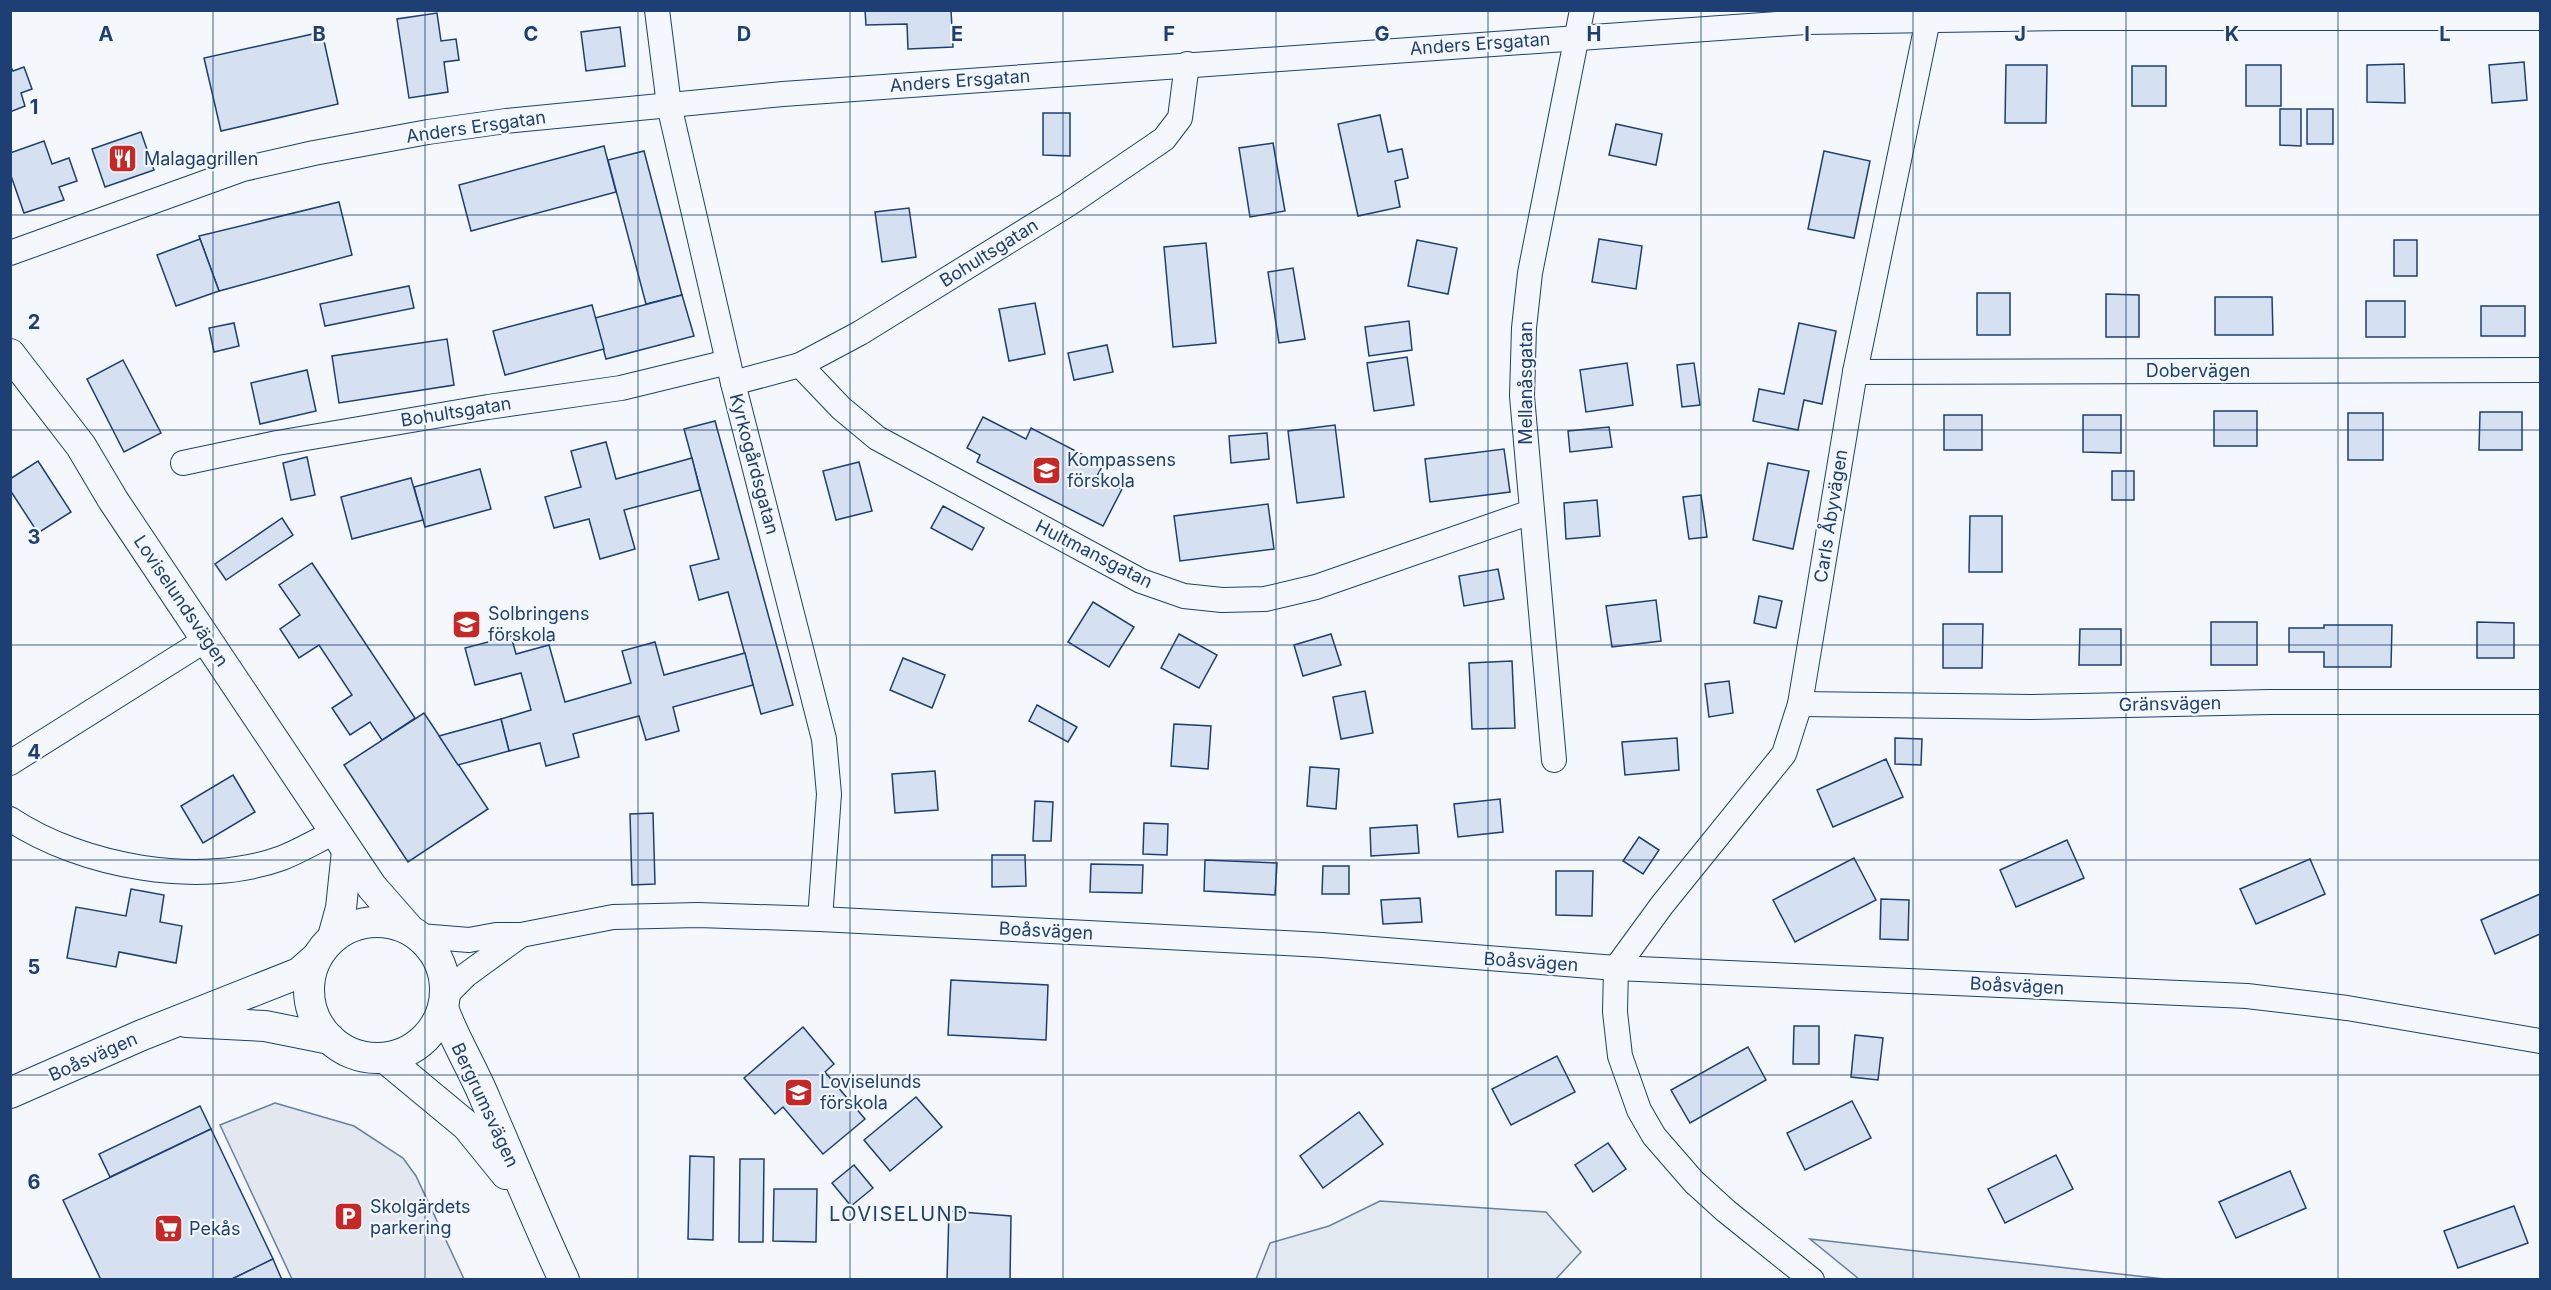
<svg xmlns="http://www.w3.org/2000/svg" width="2551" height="1290" viewBox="0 0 2551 1290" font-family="Inter,sans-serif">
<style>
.green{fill:#e3e9f0;stroke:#687fa3;stroke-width:1.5}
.parking{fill:#e3e8f0;stroke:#687fa3;stroke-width:1.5}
.building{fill:#d5e0f0;stroke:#1d3f73;stroke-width:1.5}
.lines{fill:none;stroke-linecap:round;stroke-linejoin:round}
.minor-casing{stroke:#1d3f73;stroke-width:26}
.tertiary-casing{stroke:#1d3f73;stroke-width:32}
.minor{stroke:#f4f7fb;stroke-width:24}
.tertiary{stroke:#f4f7fb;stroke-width:30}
.grid{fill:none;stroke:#1d3f73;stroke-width:1.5;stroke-opacity:0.55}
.labels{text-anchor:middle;stroke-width:4.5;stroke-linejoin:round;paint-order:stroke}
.street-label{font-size:18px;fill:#1d3f73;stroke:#f4f7fb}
.poi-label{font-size:18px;fill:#1d3f73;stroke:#f4f7fb;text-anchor:start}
.neighbourhood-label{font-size:20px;letter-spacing:1.5px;fill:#1d3f73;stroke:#f4f7fb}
.grid-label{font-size:20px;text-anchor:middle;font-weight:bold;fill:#1d3f73;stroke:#f4f7fb;stroke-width:4.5;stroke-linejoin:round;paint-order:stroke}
</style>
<rect width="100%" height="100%" fill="#f4f7fb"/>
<g class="green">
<polygon points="1380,1201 1546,1212 1581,1252 1556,1279 1256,1279 1270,1243 1329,1226"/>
<polygon points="1810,1239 2164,1279 1859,1279"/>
</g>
<polygon class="parking" points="275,1103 354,1126 403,1158 416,1176 464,1279 292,1279 220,1125"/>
<g class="building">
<polygon points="865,10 951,10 953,47 908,49 907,24 866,25"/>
<polygon points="437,13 441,41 456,39 459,60 444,62 448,92 409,98 397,19"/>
<polygon points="620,27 625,66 586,71 581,32"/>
<polygon points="322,32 338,104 221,131 204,58"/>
<polygon points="2524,62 2527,100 2492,103 2489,65"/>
<polygon points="2404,64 2405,103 2367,102 2367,65"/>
<polygon points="10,65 13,71 24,67 32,89 21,93 25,106 10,112"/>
<polygon points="2006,65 2047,65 2046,123 2005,123"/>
<rect x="2246" y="65" width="35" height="41"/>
<rect x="2132" y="66" width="34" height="40"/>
<polygon points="2280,109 2301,109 2301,146 2280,145"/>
<rect x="2307" y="109" width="26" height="35"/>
<polygon points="1043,113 1070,113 1070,156 1043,155"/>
<polygon points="1380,115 1388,152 1402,149 1408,178 1395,181 1400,207 1358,216 1338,124"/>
<polygon points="1616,124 1662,134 1656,165 1609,155"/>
<polygon points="141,132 154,170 105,187 92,149"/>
<polygon points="44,141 52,164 69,158 77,181 59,187 64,200 24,213 10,173 10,153"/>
<polygon points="1273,143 1285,211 1250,217 1239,148"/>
<polygon points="604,146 616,192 471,231 459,185"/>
<polygon points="644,151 682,295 646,304 608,160"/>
<polygon points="1824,151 1870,161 1854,238 1808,229"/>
<polygon points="339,202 352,255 219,291 199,236"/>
<polygon points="909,208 916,257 882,262 875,212"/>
<polygon points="200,239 219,291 176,306 157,255"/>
<polygon points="1599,239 1642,246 1636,289 1592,282"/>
<polygon points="1417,240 1457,248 1448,294 1408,286"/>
<rect x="2394" y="240" width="23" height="36"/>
<polygon points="1206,243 1216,343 1173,347 1164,247"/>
<polygon points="1293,268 1305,339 1279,343 1268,272"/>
<polygon points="409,286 414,308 325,326 320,304"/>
<rect x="1977" y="293" width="33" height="42"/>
<polygon points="2106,294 2139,295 2139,337 2106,337"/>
<polygon points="682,295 694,336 606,359 595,318"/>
<polygon points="2215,297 2272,297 2273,335 2215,335"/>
<rect x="2366" y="301" width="39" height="36"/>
<polygon points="1035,303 1045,354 1009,361 999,309"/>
<polygon points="592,305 604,349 505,375 493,331"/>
<rect x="2481" y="306" width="44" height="30"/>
<polygon points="1409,321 1412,350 1369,356 1365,327"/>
<polygon points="234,323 239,346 214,352 209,328"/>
<polygon points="1799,323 1836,331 1822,404 1804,400 1798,430 1753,421 1759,389 1784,394"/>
<polygon points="447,339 454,385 339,403 332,356"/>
<polygon points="1107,345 1113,372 1074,380 1068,353"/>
<polygon points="1407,357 1414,405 1374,411 1367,363"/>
<polygon points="123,360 161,433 124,452 87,379"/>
<polygon points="1627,363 1633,405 1586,412 1580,370"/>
<polygon points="1694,363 1700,405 1682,407 1677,365"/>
<polygon points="307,370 316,411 260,424 251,383"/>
<rect x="2214" y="411" width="43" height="35"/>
<polygon points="2480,412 2522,412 2522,450 2479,450"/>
<rect x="2348" y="413" width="35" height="47"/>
<rect x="1944" y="415" width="38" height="35"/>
<polygon points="2083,415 2121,415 2121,453 2083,452"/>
<polygon points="983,417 1026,439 1031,428 1103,465 1097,476 1122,489 1103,526 977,462 980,455 967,448"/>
<polygon points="715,421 793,705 761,714 728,592 699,600 690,566 719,559 684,429"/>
<polygon points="1335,425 1344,497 1297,503 1288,431"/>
<polygon points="1609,427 1612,447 1570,452 1568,431"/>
<polygon points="1267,433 1269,459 1231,463 1229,436"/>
<polygon points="606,442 616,479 692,458 700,490 624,510 635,549 600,559 589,519 554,528 545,497 581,487 571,451"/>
<polygon points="1504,449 1510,492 1430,502 1425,459"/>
<polygon points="307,457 315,495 291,500 283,463"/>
<polygon points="38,461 71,512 38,533 10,490 10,479"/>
<polygon points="859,462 872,511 836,520 823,471"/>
<polygon points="1768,463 1809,471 1793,549 1753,540"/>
<polygon points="480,469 491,509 425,527 414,487"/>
<rect x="2112" y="471" width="22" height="29"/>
<polygon points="411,478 423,520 352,539 341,497"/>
<polygon points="1701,495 1707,537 1689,539 1683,497"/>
<polygon points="1597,500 1600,536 1566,539 1564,503"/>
<polygon points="1268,504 1274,549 1180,561 1174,516"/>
<polygon points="943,506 984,528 972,550 931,528"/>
<polygon points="1970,516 2002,516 2002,572 1969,572"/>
<polygon points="282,518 293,535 226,580 215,564"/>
<polygon points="312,563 415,718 382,740 370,722 350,735 332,708 352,695 319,645 299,658 280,629 300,615 279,585"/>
<polygon points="1498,569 1504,599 1464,606 1459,576"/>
<polygon points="1759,596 1782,601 1776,628 1754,623"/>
<polygon points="1656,600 1661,641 1612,647 1606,606"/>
<polygon points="1093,602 1134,627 1109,667 1068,642"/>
<rect x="2211" y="622" width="46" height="43"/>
<polygon points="2477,622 2514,623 2514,658 2477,658"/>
<polygon points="1943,624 1983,624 1982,668 1943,668"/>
<polygon points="2324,625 2392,625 2391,667 2324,667 2324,652 2289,652 2289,628 2324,628"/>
<polygon points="2080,629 2121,629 2121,665 2079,665"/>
<polygon points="1179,634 1217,655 1199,688 1161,668"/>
<polygon points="1331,634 1341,665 1303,676 1294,645"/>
<polygon points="511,636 516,654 549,645 565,702 631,683 622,651 655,642 664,675 745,653 753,685 673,707 679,731 646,740 639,716 573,734 579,757 546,766 540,743 509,751 501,719 531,710 521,673 475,685 465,648"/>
<polygon points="903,658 945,675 932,708 890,690"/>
<polygon points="1512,661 1515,728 1472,729 1469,663"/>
<polygon points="1729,681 1733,713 1709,717 1705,684"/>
<polygon points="1365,691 1373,733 1341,739 1333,697"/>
<polygon points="1037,705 1077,727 1068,742 1029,721"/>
<polygon points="424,713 488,809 408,862 344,765"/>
<polygon points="501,719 509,751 458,765 439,736"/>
<polygon points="1174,724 1211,726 1208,769 1171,766"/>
<polygon points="1677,738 1679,770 1625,775 1622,742"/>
<polygon points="1895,738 1922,739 1921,765 1895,764"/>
<polygon points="1886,759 1903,797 1833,827 1817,790"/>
<polygon points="1310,767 1339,769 1336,809 1307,806"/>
<polygon points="935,771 938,810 895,813 892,774"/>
<polygon points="233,775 255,812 203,843 181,806"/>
<polygon points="1500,799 1503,832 1458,837 1454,804"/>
<polygon points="1035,801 1053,802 1051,841 1033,841"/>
<polygon points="653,813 655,884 632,885 630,814"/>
<polygon points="1144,823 1168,824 1167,855 1143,854"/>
<polygon points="1417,825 1419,853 1371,856 1370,828"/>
<polygon points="1639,837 1659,850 1643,874 1623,861"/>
<polygon points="2067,840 2084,878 2016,907 2000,870"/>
<polygon points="992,855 1025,855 1026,886 992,887"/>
<polygon points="1854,858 1876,900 1795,942 1773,900"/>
<polygon points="2310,859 2325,894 2256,924 2240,889"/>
<polygon points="1205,860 1277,863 1275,895 1204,891"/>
<polygon points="1091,864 1143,865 1142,893 1090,892"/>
<polygon points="1323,866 1349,866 1349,894 1322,894"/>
<polygon points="1556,871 1593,871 1592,916 1556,915"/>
<polygon points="131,889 164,895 160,922 182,926 176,963 119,952 116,967 67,958 76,907 126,916"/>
<polygon points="2540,894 2540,934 2495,954 2481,920"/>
<polygon points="1420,898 1422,922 1383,924 1381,900"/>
<polygon points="1881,899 1909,900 1908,940 1880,939"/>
<polygon points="951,980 1048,985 1046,1040 948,1035"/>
<polygon points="1794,1026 1819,1026 1819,1064 1793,1064"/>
<polygon points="803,1027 834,1064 825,1072 865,1119 823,1154 783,1107 775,1114 744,1078"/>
<polygon points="1855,1035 1883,1038 1878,1080 1851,1077"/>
<polygon points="1748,1047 1766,1080 1690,1123 1671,1090"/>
<polygon points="1557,1056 1575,1092 1511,1125 1492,1089"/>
<polygon points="916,1097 942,1127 890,1171 864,1140"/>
<polygon points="1852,1101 1871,1138 1805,1170 1787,1133"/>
<polygon points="200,1106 211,1129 110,1177 99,1154"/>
<polygon points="1359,1112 1383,1144 1323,1188 1300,1156"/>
<polygon points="211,1129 273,1259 230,1280 101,1280 63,1200"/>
<polygon points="1608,1143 1626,1169 1593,1192 1575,1165"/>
<polygon points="2056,1155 2073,1189 2005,1223 1988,1189"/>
<polygon points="690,1156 714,1157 713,1240 688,1239"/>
<polygon points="740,1159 764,1159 763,1242 739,1242"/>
<polygon points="854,1165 873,1188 851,1206 832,1183"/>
<polygon points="2290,1171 2306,1208 2236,1238 2219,1202"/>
<polygon points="774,1189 817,1189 816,1242 773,1241"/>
<polygon points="2514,1206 2528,1243 2458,1268 2444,1231"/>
<polygon points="949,1211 1011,1216 1010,1280 947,1280"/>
<polygon points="273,1259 282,1280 230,1280"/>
</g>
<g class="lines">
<defs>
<g id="minor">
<polyline points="657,10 669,105 733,383 824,739 829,794 820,919"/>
<polyline points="10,253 243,169 314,153 428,132 506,121 783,94 1806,22 2064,18 2540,18"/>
<polyline points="800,365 841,408 877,438 1141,581 1184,596 1222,600 1265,599 1316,587 1531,512"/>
<polyline points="1855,372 2540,370"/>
<polyline points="733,383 800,365 860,333 1067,205 1164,139 1180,118 1187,64"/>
<polyline points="183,463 277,443 488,407 621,388 728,362"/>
<polyline points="1800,704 2031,707 2270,702 2540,702"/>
<polyline points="1554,760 1522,396 1524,328 1530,273 1582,10"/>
<polyline points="10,763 207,639"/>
<path d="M10,819c72,48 190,69 272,39 18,-7 36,-18 53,-26"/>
<polyline points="420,936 469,940 496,935 521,935 613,917 698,915 820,919 1322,945 1616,968 2247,996 2347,1008 2540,1041"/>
<polyline points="446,995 466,975 521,935"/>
<polyline points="1812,1280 1726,1211 1694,1182 1654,1136 1639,1110 1620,1056 1615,1012 1616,968 1662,905 1784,754 1800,704 1855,372 1930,10"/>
</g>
<g id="tertiary">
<polyline points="10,354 81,446 113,500 372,887 408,928"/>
<circle cx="377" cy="990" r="68"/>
<polyline points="333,937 341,908 347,851"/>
<path d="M443,1008c12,33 30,61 43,93 26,60 50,119 78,179"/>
<polyline points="186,1022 265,1026 330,1039"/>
<polyline points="385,1058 467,1126 506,1174"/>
<polyline points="10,1093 142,1035 299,973 316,958"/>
</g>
</defs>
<use href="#minor" class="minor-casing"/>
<use href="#tertiary" class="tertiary-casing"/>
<use href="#minor" class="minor"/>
<use href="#tertiary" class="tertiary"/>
</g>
<path class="grid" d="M213,10v1270M425,10v1270M638,10v1270M850,10v1270M1063,10v1270M1276,10v1270M1488,10v1270M1701,10v1270M1913,10v1270M2126,10v1270M2338,10v1270M10,215h2530M10,430h2530M10,645h2530M10,860h2530M10,1075h2530"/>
<defs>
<symbol id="restaurant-square" viewBox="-11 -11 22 22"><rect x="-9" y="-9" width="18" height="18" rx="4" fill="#c62828" stroke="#f4f7fb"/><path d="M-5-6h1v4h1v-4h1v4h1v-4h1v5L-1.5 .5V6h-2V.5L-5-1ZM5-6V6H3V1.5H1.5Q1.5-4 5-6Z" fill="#fff"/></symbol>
<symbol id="school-square" viewBox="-11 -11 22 22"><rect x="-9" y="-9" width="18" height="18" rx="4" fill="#c62828" stroke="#f4f7fb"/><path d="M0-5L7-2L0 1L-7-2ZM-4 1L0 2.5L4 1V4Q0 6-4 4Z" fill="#fff"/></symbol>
<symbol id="parking-square" viewBox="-11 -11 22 22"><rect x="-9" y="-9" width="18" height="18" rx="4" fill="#c62828" stroke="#f4f7fb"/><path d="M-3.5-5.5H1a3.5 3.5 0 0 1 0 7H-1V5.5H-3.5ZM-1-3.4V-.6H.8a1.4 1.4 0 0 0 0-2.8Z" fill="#fff"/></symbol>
<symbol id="supermarket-square" viewBox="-11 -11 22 22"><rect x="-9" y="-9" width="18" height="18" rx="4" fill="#c62828" stroke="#f4f7fb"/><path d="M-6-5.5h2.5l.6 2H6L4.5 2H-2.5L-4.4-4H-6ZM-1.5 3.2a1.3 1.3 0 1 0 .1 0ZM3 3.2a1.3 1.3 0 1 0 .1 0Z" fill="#fff"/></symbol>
</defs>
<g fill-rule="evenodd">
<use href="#restaurant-square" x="106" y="142" width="33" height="33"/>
<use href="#school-square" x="1030" y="454" width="33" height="33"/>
<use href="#school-square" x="450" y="608" width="33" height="33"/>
<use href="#school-square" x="782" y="1076" width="33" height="33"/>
<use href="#parking-square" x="332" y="1200" width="33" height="33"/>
<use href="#supermarket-square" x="152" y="1212" width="33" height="33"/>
</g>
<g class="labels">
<g class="street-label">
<text transform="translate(1480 44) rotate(-4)" y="6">Anders Ersgatan</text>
<text transform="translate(960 81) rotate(-4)" y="6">Anders Ersgatan</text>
<text transform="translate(476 127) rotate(-8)" y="6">Anders Ersgatan</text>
<text transform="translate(989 253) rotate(-32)" y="6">Bohultsgatan</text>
<text x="2198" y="377">Dobervägen</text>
<text transform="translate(1526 383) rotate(-90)" y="6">Mellanåsgatan</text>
<text transform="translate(456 412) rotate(-9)" y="6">Bohultsgatan</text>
<text transform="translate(754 464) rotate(75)" y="6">Kyrkogårdsgatan</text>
<text transform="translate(1831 516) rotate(-81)" y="6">Carls Åbyvägen</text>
<text transform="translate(1094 554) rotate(27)" y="6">Hultmansgatan</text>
<text transform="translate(181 601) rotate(56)" y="6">Loviselundsvägen</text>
<text transform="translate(2170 704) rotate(-1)" y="6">Gränsvägen</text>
<text transform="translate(1046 931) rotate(3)" y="6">Boåsvägen</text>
<text transform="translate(1531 962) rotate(4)" y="6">Boåsvägen</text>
<text transform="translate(2017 986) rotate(3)" y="6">Boåsvägen</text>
<text transform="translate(93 1057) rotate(-24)" y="6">Boåsvägen</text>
<text transform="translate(485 1105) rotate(65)" y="6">Bergrumsvägen</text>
</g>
<g class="poi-label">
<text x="144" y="165">Malagagrillen</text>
<text x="1067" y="466">Kompassens<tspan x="1067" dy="21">förskola</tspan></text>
<text x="488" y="620">Solbringens<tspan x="488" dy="21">förskola</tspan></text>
<text x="820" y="1088">Loviselunds<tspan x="820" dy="21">förskola</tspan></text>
<text x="370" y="1213">Skolgärdets<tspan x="370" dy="21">parkering</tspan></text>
<text x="189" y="1235">Pekås</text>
</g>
<g class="neighbourhood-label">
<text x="899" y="1221">LOVISELUND</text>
</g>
</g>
<g class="grid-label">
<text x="106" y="41">A</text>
<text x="319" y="41">B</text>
<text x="531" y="41">C</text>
<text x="744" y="41">D</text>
<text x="957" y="41">E</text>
<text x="1169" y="41">F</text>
<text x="1382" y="41">G</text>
<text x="1594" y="41">H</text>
<text x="1807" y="41">I</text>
<text x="2020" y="41">J</text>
<text x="2232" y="41">K</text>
<text x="2445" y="41">L</text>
<text x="34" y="114">1</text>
<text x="34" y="329">2</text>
<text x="34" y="544">3</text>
<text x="34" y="759">4</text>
<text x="34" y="974">5</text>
<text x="34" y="1189">6</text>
</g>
<rect width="2551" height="1290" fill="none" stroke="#1d3f73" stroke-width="24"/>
</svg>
